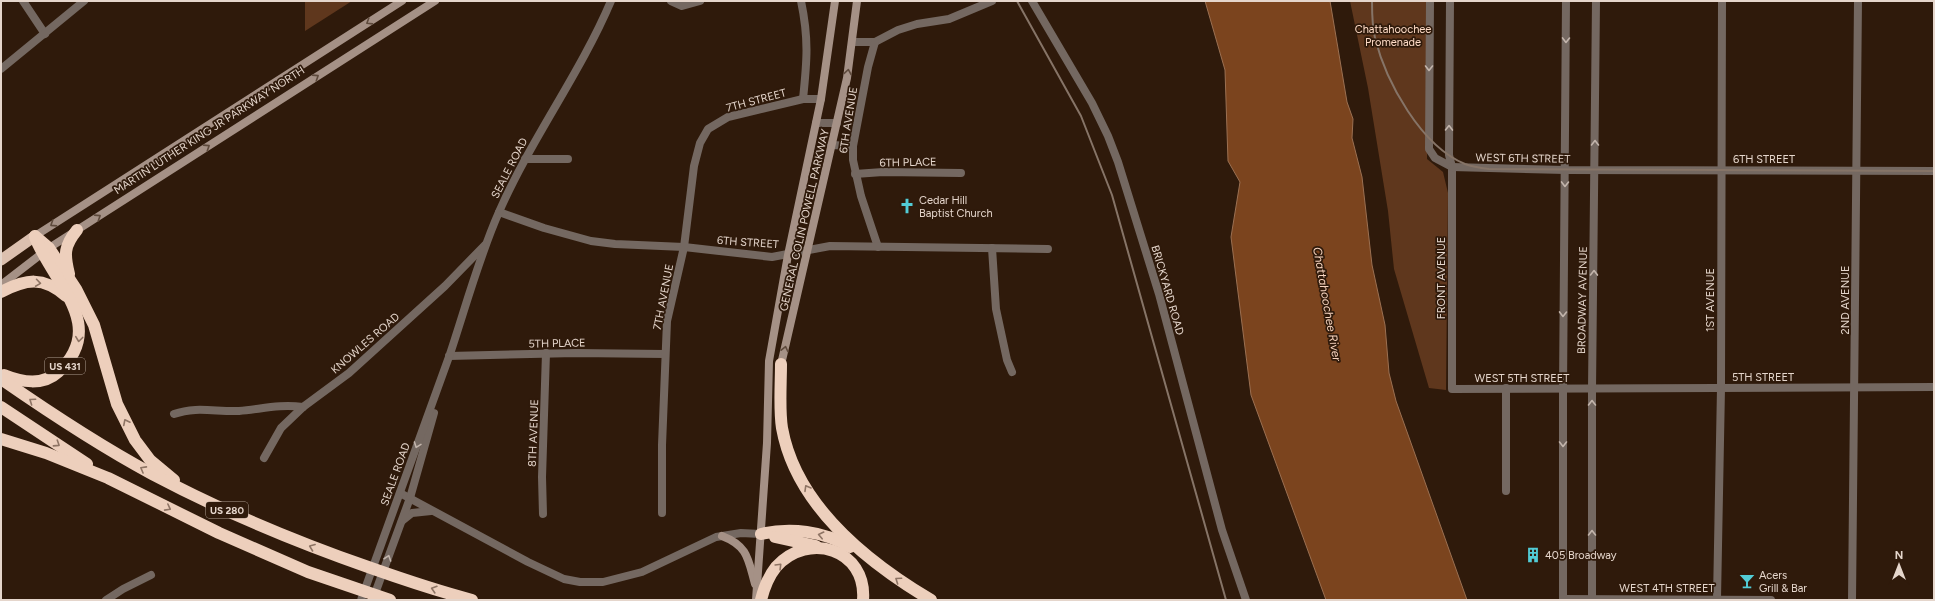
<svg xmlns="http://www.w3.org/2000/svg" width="1935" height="601" viewBox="0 0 1935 601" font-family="Figtree,sans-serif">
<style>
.green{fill:#5f371d}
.water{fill:#7b441e;stroke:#9b7052}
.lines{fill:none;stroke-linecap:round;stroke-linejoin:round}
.minor{stroke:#746861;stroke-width:8}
.tertiary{stroke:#746861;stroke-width:8}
.secondary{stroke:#a59186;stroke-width:8}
.trunk{stroke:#dcc0af;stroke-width:11}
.motorway{stroke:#edcfbc;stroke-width:12}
.rail{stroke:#867467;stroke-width:2}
.oneway{stroke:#5e4a3c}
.oneway2{stroke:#c3b5ac}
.oneway3{stroke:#8e7464}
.labels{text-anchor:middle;stroke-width:3.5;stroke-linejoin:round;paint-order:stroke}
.shield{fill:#2f1a0b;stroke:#ae9e92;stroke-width:1}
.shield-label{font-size:10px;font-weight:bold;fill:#e5d6cc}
.park-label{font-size:11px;fill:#ffdcc7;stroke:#2f1a0b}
.street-label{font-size:11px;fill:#e5d6cc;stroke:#2f1a0b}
.poi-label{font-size:11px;fill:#e5d6cc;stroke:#2f1a0b;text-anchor:start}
.water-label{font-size:12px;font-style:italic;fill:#f7d4bf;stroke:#2f1a0b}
</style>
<rect width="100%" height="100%" fill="#2f1a0b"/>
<g class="green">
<polygon points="305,1 352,1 305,31"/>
<polygon points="1350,1 1427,1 1427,159 1443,172 1448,193 1446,390 1429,388 1394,269 1388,211 1368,88"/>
</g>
<polygon class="water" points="1205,1 1330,1 1347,102 1353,119 1352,138 1362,177 1372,265 1385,325 1389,373 1396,401 1467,600 1326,600 1251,395 1231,237 1240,182 1228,161 1225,70"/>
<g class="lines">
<g class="minor">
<polyline points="23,1 45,34"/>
<polyline points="671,1 682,6 700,1"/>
<path d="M801,1c8,38 6,60 2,98"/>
<polyline points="852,42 875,42 898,30 917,24 949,19 992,1"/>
<polyline points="875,42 868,67 853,146 853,160 861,196 878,247"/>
<polyline points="816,123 837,123"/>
<polyline points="831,145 853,146"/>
<polyline points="525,159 568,159"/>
<polyline points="1452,167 1452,389 1934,387"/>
<polyline points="855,174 883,172 961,173"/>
<polyline points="499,212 544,228 591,241 615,244 684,247 772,257 830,246 1048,249"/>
<polyline points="992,248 996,309 1007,360 1012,372"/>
<polyline points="449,356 576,353 665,354"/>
<polyline points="1506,388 1506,491"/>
<path d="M174,414c22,-8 42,-2 65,-3 23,-2 40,-7 64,-4"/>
<polyline points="264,458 281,428 303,407 349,373 445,286 485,245"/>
<polyline points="662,513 662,445 667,321 684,247 694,166 700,143 708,129 728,117 803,99 821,99"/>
<polyline points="543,514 542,477 546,353"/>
<polyline points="1563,599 1771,600"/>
<polyline points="1717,599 1721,388 1722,1"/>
<polyline points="106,600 123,589 151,575"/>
<polyline points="1563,600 1563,389 1566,1"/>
<polyline points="1592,600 1592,389 1596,1"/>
<polyline points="1852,600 1858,1"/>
</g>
<g class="tertiary">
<polyline points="1032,1 1092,103 1108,136 1118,162 1159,294 1222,530 1246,600"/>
<polyline points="1430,1 1429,149 1435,158 1452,167"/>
<polyline points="1450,1 1449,155 1452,167"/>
<polyline points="1,69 84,1"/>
<polyline points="1452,167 1565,170 1934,171"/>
<polyline points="400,493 528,562 564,579 580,582 603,582 642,572 716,537 741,533 761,534"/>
<polyline points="402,521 412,513 431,511"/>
<polyline points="373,599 410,498 434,413"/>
<path d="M361,600c30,-82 60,-164 89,-246 16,-48 29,-97 49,-142 32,-73 81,-138 112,-211"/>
</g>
<g class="secondary">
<polyline points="35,236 402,1"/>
<polyline points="1,285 49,248 435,1"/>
<polyline points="780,369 847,78 857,1"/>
<path d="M722,536c26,10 26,23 33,48"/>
<polyline points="756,600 767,443 769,361 788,255 821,99 835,1"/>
</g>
<polyline class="trunk" points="1,260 35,236"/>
<g class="motorway">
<polyline points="35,236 49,248 76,289 94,325 117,404 135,440 150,460 174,480"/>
<path d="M69,274c-5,-20 -5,-28 8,-44"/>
<path d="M1,292c25,-13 42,-16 65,4"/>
<path d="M781,364c0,19 -2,46 1,64 14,78 85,134 149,172"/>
<path d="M4,375c17,7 39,11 54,-3 51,-46 -5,-89 -23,-135"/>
<path d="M1,379c49,34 99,67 151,95 70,37 144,68 219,94 34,12 67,23 101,32"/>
<polyline points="1,407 87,464"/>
<polyline points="1,439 46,453 108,478 219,533 308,572 390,600"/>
<path d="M761,534c29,-7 63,-3 89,13"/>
<polyline points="775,537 816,546"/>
<path d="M761,600c3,-12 7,-23 15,-33 32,-36 91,-18 87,33"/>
</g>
<g class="rail">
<polyline points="1017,1 1081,116 1112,195 1226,600"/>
<path d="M1372,1c0,12 0,25 3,37 11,44 46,108 90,126 8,3 16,4 24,5l445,2"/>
</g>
</g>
<defs><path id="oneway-chevron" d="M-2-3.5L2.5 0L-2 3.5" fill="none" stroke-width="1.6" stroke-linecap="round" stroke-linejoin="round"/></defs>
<g class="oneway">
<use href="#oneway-chevron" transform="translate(369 22) rotate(148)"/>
<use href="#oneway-chevron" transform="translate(848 72) rotate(-81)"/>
<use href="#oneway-chevron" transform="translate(316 77) rotate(-33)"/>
<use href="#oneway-chevron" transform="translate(207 147) rotate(-33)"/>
<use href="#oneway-chevron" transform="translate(98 217) rotate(-33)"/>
<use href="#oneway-chevron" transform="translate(53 224) rotate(147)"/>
<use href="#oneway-chevron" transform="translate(785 349) rotate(-77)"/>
</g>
<g class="oneway2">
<use href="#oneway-chevron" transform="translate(1566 40) rotate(91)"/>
<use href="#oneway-chevron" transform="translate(1429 68) rotate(90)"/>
<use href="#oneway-chevron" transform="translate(1449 128) rotate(-89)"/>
<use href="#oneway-chevron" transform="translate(1595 143) rotate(-90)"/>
<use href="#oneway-chevron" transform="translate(1565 184) rotate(91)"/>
<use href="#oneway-chevron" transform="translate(1594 273) rotate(-89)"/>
<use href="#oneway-chevron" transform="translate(1563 314) rotate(91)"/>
<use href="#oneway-chevron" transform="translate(1592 403) rotate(-90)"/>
<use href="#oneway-chevron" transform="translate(1563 444) rotate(90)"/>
<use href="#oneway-chevron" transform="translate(417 445) rotate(110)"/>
<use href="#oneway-chevron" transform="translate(1592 533) rotate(-90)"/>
<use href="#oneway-chevron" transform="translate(388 558) rotate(-71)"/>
</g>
<g class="oneway3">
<use href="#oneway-chevron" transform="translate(38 283) rotate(8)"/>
<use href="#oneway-chevron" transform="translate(79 339) rotate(97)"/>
<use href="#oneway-chevron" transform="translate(32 401) rotate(-145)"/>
<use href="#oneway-chevron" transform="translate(126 422) rotate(-117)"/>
<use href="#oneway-chevron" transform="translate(57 444) rotate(33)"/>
<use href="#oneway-chevron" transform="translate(143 469) rotate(-151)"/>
<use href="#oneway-chevron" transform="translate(807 488) rotate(-120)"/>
<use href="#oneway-chevron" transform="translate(168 508) rotate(28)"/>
<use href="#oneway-chevron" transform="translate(821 535) rotate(-167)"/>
<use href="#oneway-chevron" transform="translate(312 547) rotate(-159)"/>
<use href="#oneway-chevron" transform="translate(779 566) rotate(-45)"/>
<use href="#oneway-chevron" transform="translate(898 580) rotate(-145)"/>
<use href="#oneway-chevron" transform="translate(434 589) rotate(-163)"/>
</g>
<defs>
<symbol id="church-bare" viewBox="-9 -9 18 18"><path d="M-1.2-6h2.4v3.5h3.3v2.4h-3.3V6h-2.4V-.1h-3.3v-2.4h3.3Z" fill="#52ccd6" stroke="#2f1a0b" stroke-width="2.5" paint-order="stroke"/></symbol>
<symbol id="building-bare" viewBox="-9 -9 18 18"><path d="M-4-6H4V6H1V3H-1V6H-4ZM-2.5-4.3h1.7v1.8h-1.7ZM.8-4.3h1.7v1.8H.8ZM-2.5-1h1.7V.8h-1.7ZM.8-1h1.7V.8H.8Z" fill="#52ccd6" stroke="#2f1a0b" stroke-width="2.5" paint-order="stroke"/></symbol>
<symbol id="bar-bare" viewBox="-9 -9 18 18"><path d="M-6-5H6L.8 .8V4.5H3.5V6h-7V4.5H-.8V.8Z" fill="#52ccd6" stroke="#2f1a0b" stroke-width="2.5" paint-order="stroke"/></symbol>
</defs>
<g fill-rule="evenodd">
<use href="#church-bare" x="896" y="195" width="22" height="22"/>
<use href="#building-bare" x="1522" y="544" width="22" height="22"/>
<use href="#bar-bare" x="1736" y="570" width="22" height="22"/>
</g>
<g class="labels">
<g class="shield">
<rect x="45" y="358" width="40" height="16" rx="3"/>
<rect x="206" y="502" width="42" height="16" rx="3"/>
</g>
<g class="shield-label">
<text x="65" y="370">US 431</text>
<text x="227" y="514">US 280</text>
</g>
<g class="park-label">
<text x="1393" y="33">Chattahoochee<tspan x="1393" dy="13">Promenade</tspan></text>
</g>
<g class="street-label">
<text transform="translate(756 100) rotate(-15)" y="4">7TH STREET</text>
<text transform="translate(848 120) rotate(-81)" y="4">6TH AVENUE</text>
<text transform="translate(209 130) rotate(-33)" y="4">MARTIN LUTHER KING JR PARKWAY NORTH</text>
<text transform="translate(1523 158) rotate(1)" y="4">WEST 6TH STREET</text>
<text x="1764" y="163">6TH STREET</text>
<text transform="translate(908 162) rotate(-1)" y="4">6TH PLACE</text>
<text transform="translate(509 168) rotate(-63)" y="4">SEALE ROAD</text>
<text transform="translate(804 220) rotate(-77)" y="4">GENERAL COLIN POWELL PARKWAY</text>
<text transform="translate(748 242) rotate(4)" y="4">6TH STREET</text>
<text transform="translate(1441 278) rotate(-90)" y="4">FRONT AVENUE</text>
<text transform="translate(1168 290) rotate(74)" y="4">BRICKYARD ROAD</text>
<text transform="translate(663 297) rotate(-79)" y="4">7TH AVENUE</text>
<text transform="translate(1582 300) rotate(-89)" y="4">BROADWAY AVENUE</text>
<text transform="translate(1710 300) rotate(-90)" y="4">1ST AVENUE</text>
<text transform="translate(1845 300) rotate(-90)" y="4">2ND AVENUE</text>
<text transform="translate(365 343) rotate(-41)" y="4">KNOWLES ROAD</text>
<text transform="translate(557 343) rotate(-1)" y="4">5TH PLACE</text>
<text x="1763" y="381">5TH STREET</text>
<text x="1522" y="382">WEST 5TH STREET</text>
<text transform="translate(533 433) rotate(-88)" y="4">8TH AVENUE</text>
<text transform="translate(395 474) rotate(-70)" y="4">SEALE ROAD</text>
<text x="1667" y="592">WEST 4TH STREET</text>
</g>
<g class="poi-label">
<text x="919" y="204">Cedar Hill<tspan x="919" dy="13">Baptist Church</tspan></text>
<text x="1545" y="559">405 Broadway</text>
<text x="1759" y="579">Acers<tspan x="1759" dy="13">Grill &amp; Bar</tspan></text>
</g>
<g class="water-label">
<text transform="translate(1327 304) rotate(80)" y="4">Chattahoochee River</text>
</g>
</g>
<rect width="1935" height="601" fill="none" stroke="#e5d6cc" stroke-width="4"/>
<g transform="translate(1899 565)" stroke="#2f1a0b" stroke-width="3" paint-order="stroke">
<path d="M0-3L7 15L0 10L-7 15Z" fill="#e5d6cc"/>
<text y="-6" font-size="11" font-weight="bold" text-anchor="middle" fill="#e5d6cc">N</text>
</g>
</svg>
